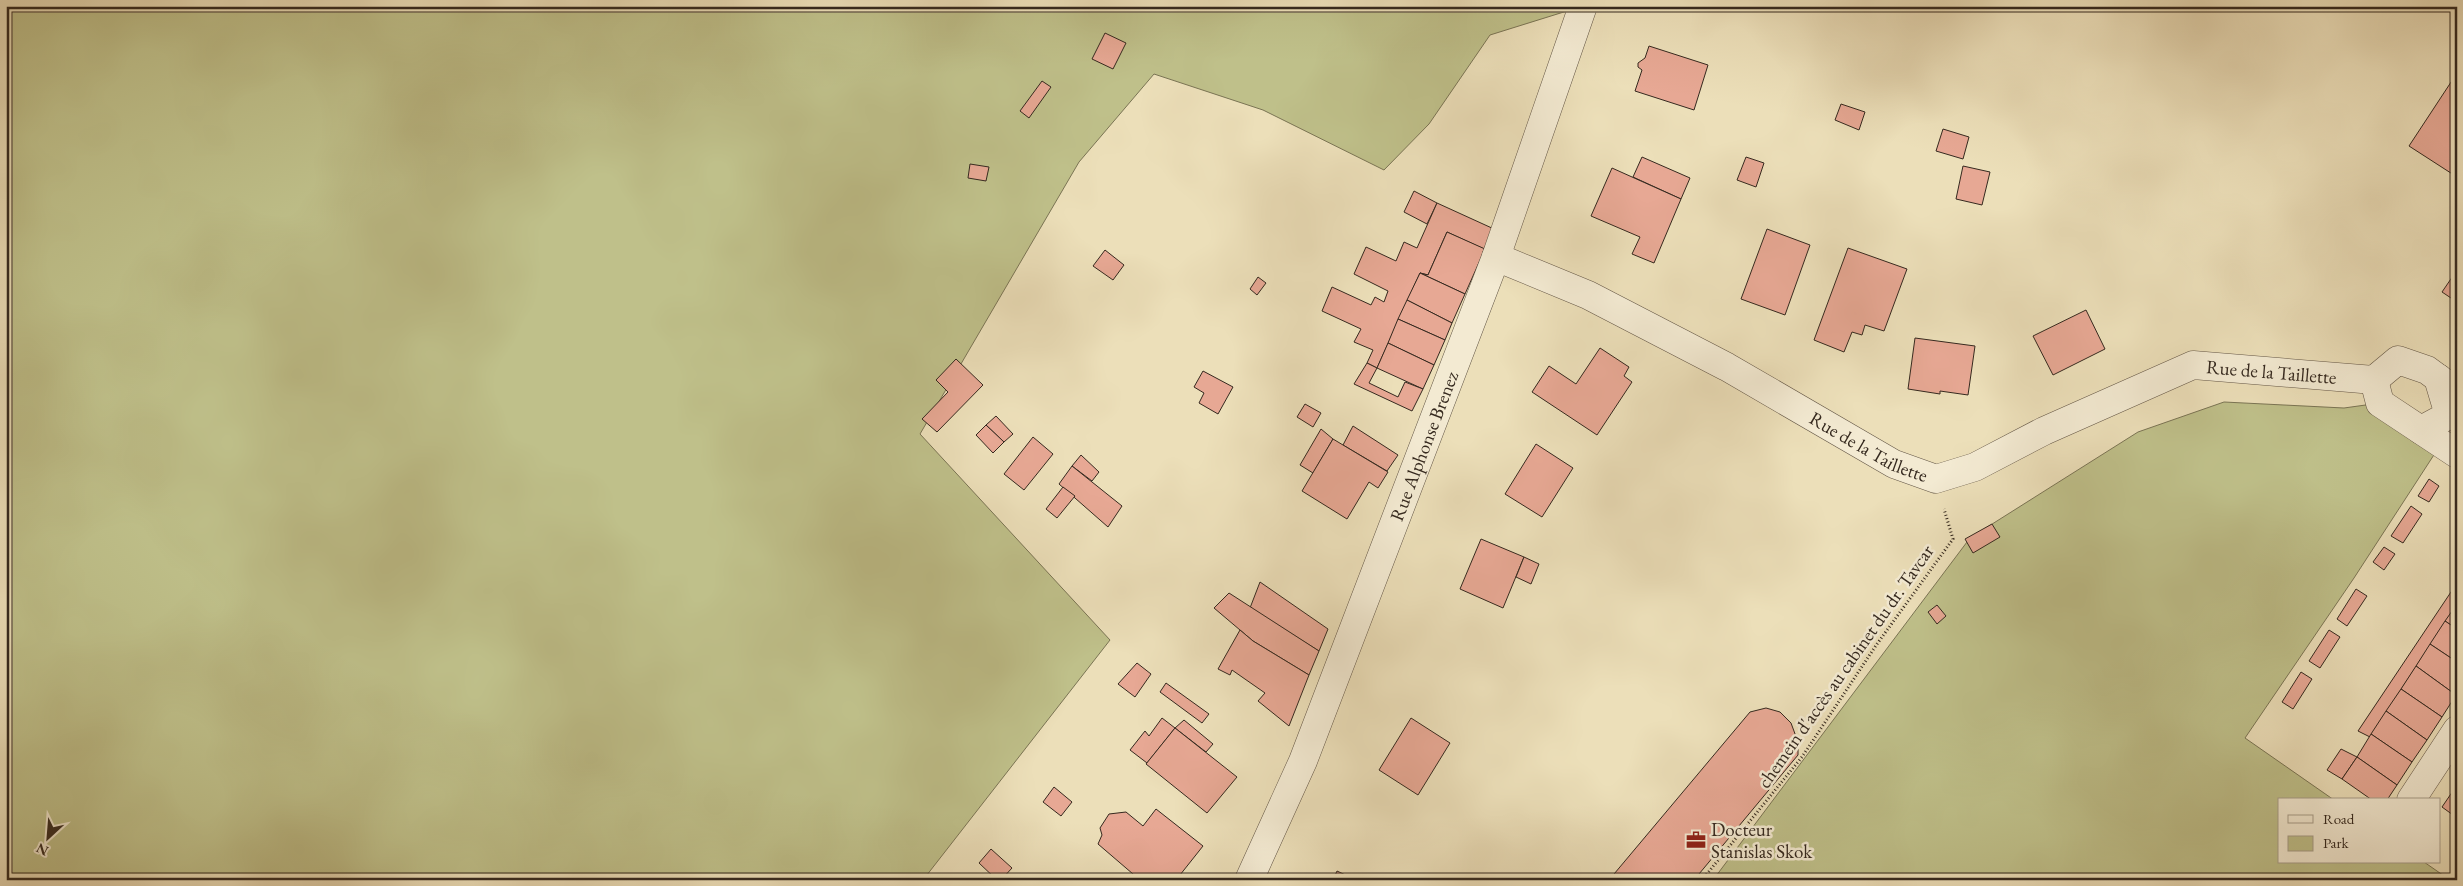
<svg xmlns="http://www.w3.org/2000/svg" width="2463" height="886" viewBox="0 0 2463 886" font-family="'EB Garamond',serif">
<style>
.green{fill:#bfc08a;stroke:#7a7454}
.building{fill:#e7a894;stroke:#35291f}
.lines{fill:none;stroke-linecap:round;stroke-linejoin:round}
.minor-casing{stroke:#635646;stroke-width:29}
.path{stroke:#35291f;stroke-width:3;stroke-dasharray:1 2.5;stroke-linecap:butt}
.minor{stroke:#f3ead2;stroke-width:28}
.labels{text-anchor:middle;stroke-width:5;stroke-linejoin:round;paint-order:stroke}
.street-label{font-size:19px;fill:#35291f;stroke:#f3ead2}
.poi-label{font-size:19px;fill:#35291f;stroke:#f3ead2;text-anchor:start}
</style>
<rect width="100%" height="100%" fill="#ecdfb9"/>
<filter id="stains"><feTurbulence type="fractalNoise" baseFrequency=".004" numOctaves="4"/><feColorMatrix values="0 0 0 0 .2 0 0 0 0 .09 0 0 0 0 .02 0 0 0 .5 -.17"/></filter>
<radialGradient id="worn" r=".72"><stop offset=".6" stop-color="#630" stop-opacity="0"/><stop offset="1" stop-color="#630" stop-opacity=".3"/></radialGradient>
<g class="green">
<polygon points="6,6 1583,6 1490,35 1429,124 1384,170 1263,110 1154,74 1079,162 920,434 1110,640 923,880 6,880"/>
<polygon points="2224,402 2344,408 2380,403 2441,444 2354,578 2245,738 2334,800 2279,800 2279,862 2424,862 2450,880 1713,880 1970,538 2138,432"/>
</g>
<g class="building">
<polygon points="1105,33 1126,43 1113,69 1092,59"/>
<polygon points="1649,46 1708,65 1694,110 1635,91 1642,70 1638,67 1638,63 1645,58"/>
<polygon points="2457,73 2457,177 2409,146"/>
<polygon points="1042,81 1051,87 1029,118 1020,111"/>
<polygon points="1841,104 1865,112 1859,130 1835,120"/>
<polygon points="1943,129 1969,137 1963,159 1936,151"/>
<polygon points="1642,157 1690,178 1681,199 1633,177"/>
<polygon points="1746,157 1764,163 1756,187 1737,180"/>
<polygon points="970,164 989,167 986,181 968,178"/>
<polygon points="1963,166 1990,172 1982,205 1956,199"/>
<polygon points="1612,168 1681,199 1654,263 1632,254 1640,237 1591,216"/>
<polygon points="1414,191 1437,203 1427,224 1404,212"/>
<polygon points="1437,203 1494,229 1484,249 1447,232 1428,275 1420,273 1377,368 1367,363 1373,350 1354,342 1361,329 1322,311 1332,287 1371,305 1375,297 1384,302 1388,291 1354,274 1366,247 1396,261 1404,242 1417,248"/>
<polygon points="1767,229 1810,245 1785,315 1741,299"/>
<polygon points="1447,232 1485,249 1465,294 1420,273 1428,275"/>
<polygon points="1848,248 1907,269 1884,331 1865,325 1862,335 1852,332 1844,352 1814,340"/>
<polygon points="1105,250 1124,265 1113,280 1093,266"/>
<polygon points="2457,270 2457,302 2442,292"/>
<polygon points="1420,273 1465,294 1452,323 1407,300"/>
<polygon points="1258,277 1266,283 1257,295 1250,289"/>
<polygon points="1407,300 1452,323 1445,340 1398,319"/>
<polygon points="2086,310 2105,349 2053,375 2033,336"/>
<polygon points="1398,319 1445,340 1434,365 1388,343"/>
<polygon points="1915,338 1975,346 1968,395 1940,391 1940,394 1908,389"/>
<polygon points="1388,343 1434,365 1423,389 1377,368"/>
<polygon points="1600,348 1629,367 1624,376 1632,382 1597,435 1532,392 1549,366 1576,384"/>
<polygon points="956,359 983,385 937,432 922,419 948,392 936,380"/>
<polygon points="1367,363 1377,368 1369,383 1398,397 1405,382 1423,389 1412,411 1354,384"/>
<polygon points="1203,371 1233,387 1218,414 1199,403 1204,393 1194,387"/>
<polygon points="1305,404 1321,413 1313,427 1297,417"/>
<polygon points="996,416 1013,434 1004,442 986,425"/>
<polygon points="986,425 1004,442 993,453 976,435"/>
<polygon points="1353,426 1398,455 1387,471 1343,445"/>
<polygon points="1321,429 1333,439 1313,473 1300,465"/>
<polygon points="1033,437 1053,454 1024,490 1004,474"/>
<polygon points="1333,439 1388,472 1378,488 1369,482 1347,519 1302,491"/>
<polygon points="1536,444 1573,468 1542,517 1505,494"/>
<polygon points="1081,455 1099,472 1092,481 1072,466"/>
<polygon points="1072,466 1122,506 1108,527 1059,484"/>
<polygon points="2429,479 2439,486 2429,502 2418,496"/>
<polygon points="1063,487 1075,496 1057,518 1046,509"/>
<polygon points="2411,506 2422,514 2403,543 2391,536"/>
<polygon points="1992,524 2000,537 1973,553 1965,539"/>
<polygon points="1481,539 1524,557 1503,608 1460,589"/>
<polygon points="2384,547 2395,554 2384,570 2373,562"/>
<polygon points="1524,557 1539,564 1531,584 1516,577"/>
<polygon points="1260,582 1328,629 1319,651 1250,608"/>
<polygon points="2457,583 2457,604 2370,737 2358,731"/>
<polygon points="2356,589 2367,596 2347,626 2337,619"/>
<polygon points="1229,593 1319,651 1309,675 1253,641 1214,608"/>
<polygon points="2457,604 2457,629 2445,621"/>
<polygon points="1937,605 1946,616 1937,624 1928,612"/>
<polygon points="2445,621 2457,629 2457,662 2430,644"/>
<polygon points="1240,630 1253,641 1309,675 1289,726 1258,701 1265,693 1232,670 1230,675 1218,669"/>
<polygon points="2329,630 2340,637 2320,668 2309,661"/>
<polygon points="2430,644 2457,662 2456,695 2416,666"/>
<polygon points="1137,663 1151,674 1135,697 1118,684"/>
<polygon points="2416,666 2456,695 2442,717 2401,689"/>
<polygon points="2301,672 2312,679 2293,709 2282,702"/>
<polygon points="1166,683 1209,714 1202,723 1160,692"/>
<polygon points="2401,689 2442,717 2427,740 2386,711"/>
<polygon points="1766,708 1780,712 1791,723 1798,742 1798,755 1694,880 1609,880 1750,712"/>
<polygon points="2386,711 2427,740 2412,762 2371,734"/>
<polygon points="1162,718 1175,728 1147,763 1130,750 1145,731 1149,736"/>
<polygon points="1411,718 1450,743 1418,795 1379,770"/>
<polygon points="1184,720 1213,744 1206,752 1175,728"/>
<polygon points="1175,728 1237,777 1207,813 1146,764"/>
<polygon points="2371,734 2412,762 2397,785 2357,757"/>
<polygon points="2341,749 2357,757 2342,779 2327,770"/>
<polygon points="2357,757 2397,785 2387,800 2372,800 2342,779"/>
<polygon points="2457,785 2457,809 2453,815 2442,807"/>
<polygon points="1054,787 1072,802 1061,816 1043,802"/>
<polygon points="1156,809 1203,846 1176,880 1140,880 1098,844 1102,835 1100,828 1109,814 1126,812 1143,826"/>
<polygon points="991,849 1012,868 1001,880 997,880 979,863"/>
<polygon points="1337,871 1356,880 1333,880"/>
</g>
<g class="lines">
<defs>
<g id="minor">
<path id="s1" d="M1496,257l92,38 139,72 167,97 42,15 39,-12 69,-36 149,-66 181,15"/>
<polyline points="2374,380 2380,403 2457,454"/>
<polyline points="2374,380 2398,360 2427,370 2457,392"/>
<polyline points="2421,430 2449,415 2438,378"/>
<polyline points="2411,800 2457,730"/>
<path id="s2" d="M1249,880l54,-119 193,-504 87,-251"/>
</g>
</defs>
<use href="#minor" class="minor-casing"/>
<polyline class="path" points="1702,880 1802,757 1877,644 1953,539 1944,509"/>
<use href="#minor" class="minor"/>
</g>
<defs>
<symbol id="office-bare" viewBox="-9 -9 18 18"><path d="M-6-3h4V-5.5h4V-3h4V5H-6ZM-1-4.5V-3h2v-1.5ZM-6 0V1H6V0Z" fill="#8f2418" stroke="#f3ead2" stroke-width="2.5" paint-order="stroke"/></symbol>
</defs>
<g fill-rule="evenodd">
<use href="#office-bare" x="1682" y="826" width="28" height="28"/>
</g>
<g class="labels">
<g class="street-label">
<text dy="7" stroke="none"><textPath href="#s1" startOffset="854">Rue de la Taillette</textPath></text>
<text dy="7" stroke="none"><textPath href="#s1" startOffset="419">Rue de la Taillette</textPath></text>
<text dy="7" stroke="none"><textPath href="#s2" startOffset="468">Rue Alphonse Brenez</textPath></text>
<text transform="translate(1845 666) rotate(-55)" y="7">chemein d'accès au cabinet du dr. Tavcar</text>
</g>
<g class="poi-label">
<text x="1711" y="836">Docteur<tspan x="1711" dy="22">Stanislas Skok</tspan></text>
</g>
</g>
<rect width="2463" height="886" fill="none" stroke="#ecdfb9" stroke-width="25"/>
<rect x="8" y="8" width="2448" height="871" fill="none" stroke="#35291f" stroke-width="2.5"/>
<rect x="12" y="12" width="2438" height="861" fill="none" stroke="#35291f"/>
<rect x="2278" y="798" width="162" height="65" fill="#f3ead2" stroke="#a79d8a"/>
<rect x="2288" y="815" width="25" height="8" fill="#f3ead2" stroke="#a79d8a"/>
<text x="2323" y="824" font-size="15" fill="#35291f">Road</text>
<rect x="2288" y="836" width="25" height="15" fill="#bfc08a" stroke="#a79d8a"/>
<text x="2323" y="848" font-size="15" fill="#35291f">Park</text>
<g transform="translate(48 838) rotate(206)" stroke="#f3ead2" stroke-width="4" paint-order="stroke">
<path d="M0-4L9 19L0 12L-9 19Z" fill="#35291f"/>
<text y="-8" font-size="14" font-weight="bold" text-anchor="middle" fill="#35291f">N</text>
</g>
<rect width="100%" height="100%" filter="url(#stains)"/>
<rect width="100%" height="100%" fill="url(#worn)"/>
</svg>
